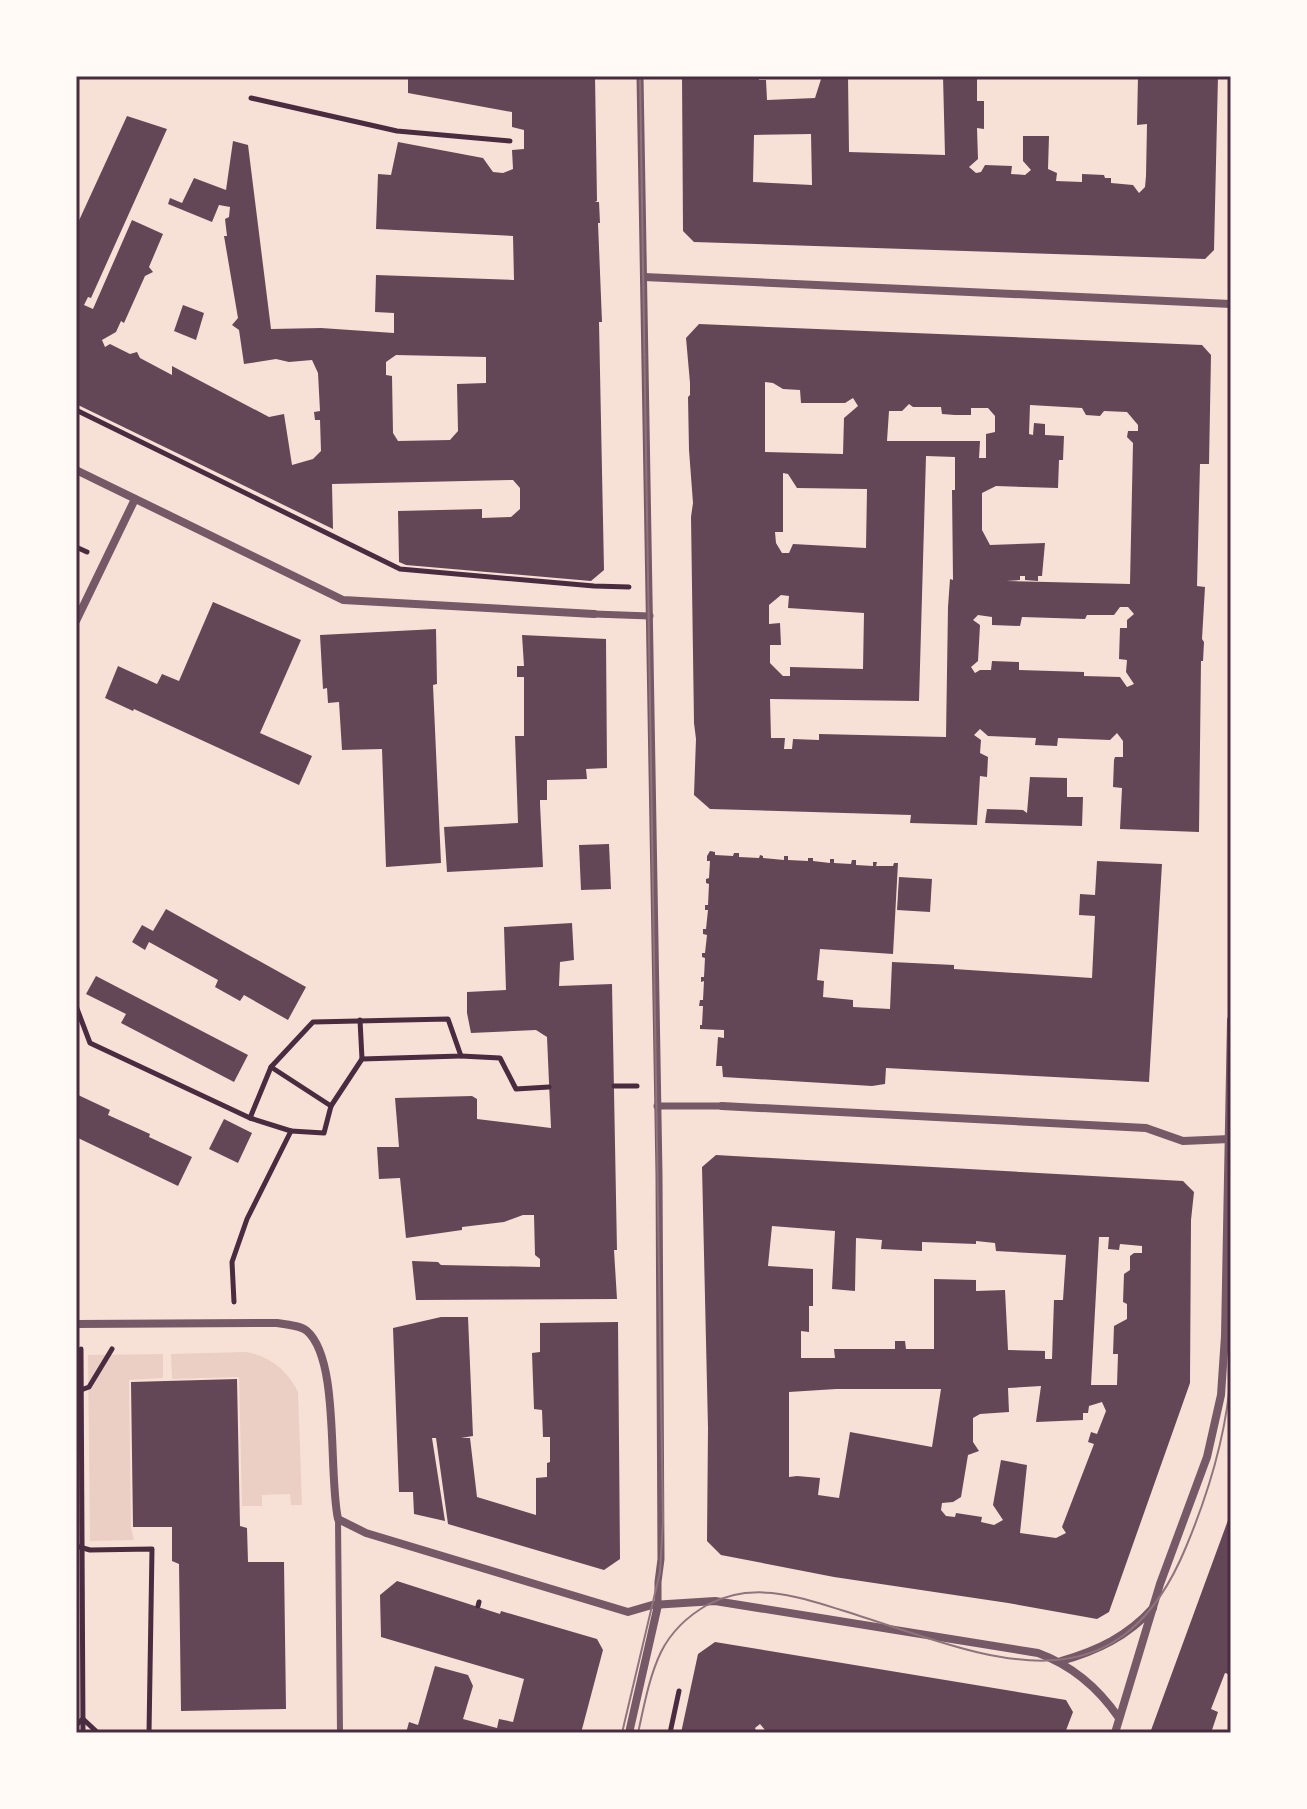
<svg xmlns="http://www.w3.org/2000/svg" width="1307" height="1809" viewBox="0 0 1307 1809" font-family="Roboto,sans-serif">
<style>
.green{fill:#ebcfc5}
.building{fill:#644757;fill-rule:evenodd}
.lines{fill:none;stroke-linecap:round;stroke-linejoin:round}
.path{stroke:#4a2c40;stroke-width:5}
.service{stroke:#755966;stroke-width:6}
.pedestrian{stroke:#755966;stroke-width:7}
.minor{stroke:#755966;stroke-width:8}
.tram{stroke:#8f747c;stroke-width:2}
.neatline{fill:none;stroke:#4a2c40;stroke-width:3}
</style>
<rect width="100%" height="100%" fill="#f7e1d7"/>
<g class="green">
<path d="M246,1352c24,4 42,19 52,40l4,113h-11l-1,-11 -28,1v11h-20l-3,-129 -67,2 -1,-25z"/>
<polygon points="163,1354 163,1378 129,1380 131,1527 134,1540 90,1541 88,1355"/>
</g>
<g class="building">
<path d="M408,76h187l2,125 -2,1h4l1,21h-2l4,99h-3l5,248 -13,11 -185,-16 -7,-3 -1,-51 84,-2v9l29,-1 9,-8v-21l-7,-8 -181,4 1,45 -257,-125v-177l51,-111 40,13 -76,169 -3,-1 -4,8 9,4 39,-89 31,14 -14,33 4,5 -8,4 -21,47 -3,-2 -5,11 -14,8 3,7 5,-3 20,10 7,-2 3,6 32,17v-9l97,51 15,-3 8,51 21,-6 8,-8 -1,-31h-5l-1,-8 6,-1 -2,-38 -6,-13 -23,2 -13,-3 -32,5 -5,-34 -7,-5 6,-7 -14,-82h3l-2,-17 4,-2 1,-10 -11,-2 -7,17 -44,-18 2,-6 12,5 12,-25 32,12 7,-49 15,4 23,184 50,-1 73,5v-20l-19,-1 1,-37 138,5 -1,-44 -137,-7 2,-55 13,1 7,-33 85,16 10,14 10,1 10,-4 -1,-19 12,-1v-19l-12,-3v-15l-104,-19zM396,355l90,2v26l-29,1 1,47 -8,9 -52,1 -5,-8 -1,-57 -6,-1v-13z"/>
<path d="M682,76h77v4h7l1,20 48,-2 7,-22h26l1,76 96,3 -2,-79h34v25h7v28l-7,-1 1,31 -9,8 7,6 5,-1 4,-7 27,1 -1,8 14,1 6,-5 -8,-9v-25h26l-1,33 9,4 -1,8 26,1v-8l22,1 1,3h6v5l22,2 6,8 6,-6 1,-11 1,-52 -10,1 1,-49h80l-4,174 -9,9 -511,-17 -11,-11zM811,134l1,51 -59,-3 1,-47z"/>
<polygon points="183,305 204,313 196,340 174,331"/>
<path d="M699,324l503,21 9,10 -2,109h-9l-3,122 8,1 -3,52 2,3 -1,19h-2l-2,171 -79,-3 2,-41 -9,-1 1,-27 1,-3h8v-16l-6,-8 -7,7 -52,-2 -1,8 -22,-1 1,-7 -48,-2 -8,-7 -6,6 7,5 -1,13 8,4 -1,20 -7,-1 -3,49 -67,-2 1,-8 -201,-6 -16,-14 2,-56 -2,-16 -3,-206 2,-14 -4,-53 -1,-53 2,-2v-12l-4,-45zM765,382l8,1 10,6 17,1 1,13h44l8,-5 5,8 -14,12 -1,36 -78,-2zM909,404l4,3h28l1,7 13,1h16v-7h17l7,8v16l-9,2v24h-7l1,-17h-93l2,-30h13zM1030,405l52,3 4,7 14,1 4,-5 23,1 11,13v6h-10l-1,6 6,6 -3,141 -124,-3 14,-1v-4h5v4l13,1v-5h4l3,-33 -55,2 -8,-15v-37l14,-7 62,2 1,-28h4l1,-24 -19,-1v-11l-11,-1 -1,12 -4,-1zM926,456l29,1v33h-3l1,90 -3,-1 -2,28 -2,130 -127,-3v6l-26,-1 -1,10h-8l1,-11h-14l-1,-39 149,2zM783,473l5,1 9,14 70,1 -1,59 -73,-4 -4,9h-7l-6,-10 -1,-11h8zM781,595l8,1 -1,12 76,5 -1,56 -73,-2v9h-7l-13,-13v-18h11l-1,-22 -11,1v-19zM1120,607h8l6,7 -7,6v8h-7l-1,31 8,1 -1,12 8,12 -7,3 -7,-10 -36,-1v-4l-65,-2v-8l-27,-1 -1,9h-11l-5,3 -4,-6 7,-6 2,-36 -7,-5 5,-5 14,2v8l28,1 2,-9 63,2 2,-4h27z"/>
<polygon points="213,602 301,640 260,733 312,756 299,785 134,709 133,711 105,698 118,666 157,684 162,674 179,681"/>
<polygon points="436,629 437,684 433,685 441,863 386,867 382,749 342,750 339,702 328,703 327,688 323,689 320,635"/>
<polygon points="522,635 606,639 607,768 586,769 587,779 547,780 547,800 540,800 540,804 543,867 447,872 444,827 518,823 515,736 524,736 524,677 517,677 517,666 524,666"/>
<polygon points="1030,777 1067,778 1067,797 1083,797 1082,826 985,823 987,809 1023,810 1027,813"/>
<polygon points="609,844 611,889 581,890 579,845"/>
<polygon points="710,851 715,852 715,855 733,856 734,853 739,853 739,857 759,858 760,855 763,856 763,858 784,860 784,856 788,856 788,860 808,861 808,858 813,858 813,861 830,863 830,859 834,859 834,863 851,864 852,860 856,860 856,865 873,866 873,862 877,862 876,866 893,866 894,863 898,863 893,954 820,949 817,980 824,981 823,997 853,1000 853,1007 890,1009 892,962 954,965 954,969 1092,978 1095,916 1079,915 1080,894 1095,895 1097,861 1162,864 1149,1082 886,1068 885,1084 872,1086 723,1077 722,1066 716,1066 718,1037 724,1038 724,1030 700,1029 700,1025 702,1025 703,1006 699,1006 700,1000 703,1000 704,981 701,982 701,977 704,977 705,958 702,957 702,953 705,953 707,935 703,934 703,929 706,929 708,910 705,910 705,905 708,905 709,884 706,883 706,879 709,878 710,861 707,861 707,856"/>
<polygon points="899,877 932,879 930,912 897,910"/>
<polygon points="166,909 306,987 288,1020 244,995 240,1001 215,987 218,980 149,942 145,950 132,942 142,925 153,931"/>
<polygon points="572,923 574,960 560,962 559,986 612,984 617,1250 614,1250 617,1299 416,1300 412,1261 438,1262 441,1265 540,1267 540,1259 535,1255 534,1215 523,1215 504,1222 462,1227 462,1230 406,1238 400,1178 379,1179 377,1147 399,1147 395,1098 472,1096 477,1099 477,1119 551,1128 547,1037 536,1030 471,1033 467,1013 467,992 506,990 504,927"/>
<polygon points="96,976 248,1055 234,1082 121,1023 126,1014 86,994"/>
<polygon points="76,1094 110,1110 108,1115 150,1134 149,1137 192,1157 178,1186 76,1137"/>
<polygon points="224,1119 252,1133 238,1163 209,1149"/>
<path d="M716,1155l467,26 11,11 -3,28 -1,163 -81,229 -12,7 -89,-16 -174,-26 -113,-22 -14,-14 1,-113 -6,-261zM772,1226l63,5 -3,58 23,2 1,-53 26,2 -1,9 41,2v-9l54,2v-3l19,2 1,8 70,4 -3,45h-9l-2,59h-7v-8l-37,-1 -3,-60 -29,1v-11l-42,-1v70h-28l-1,-8h-10v8h-61l1,9h-34v-27l8,1v-26h4v-37l-45,-3zM1099,1237h10l-1,12 11,1 1,-6 22,2v7h-8l-4,3v14l-6,4 -1,28 4,2v15l-13,7 -1,28h5l-1,31h-26zM1041,1386l-5,36 47,-2v-7h5l1,-7 13,-4 4,9 -9,23 -6,-2 -3,10 6,2 -32,83 4,6 -10,5 -36,-5 7,-68 -26,-5 -8,45 10,15 -9,5 -13,-3 1,-5 -26,-4 -1,4 -9,-1 -5,-6 1,-7 11,-1 8,-5 7,-42 11,-4 -6,-9v-24l7,-4 29,-2 -1,-24zM836,1389h105l-9,58 -82,-15 -11,66 -21,-3 2,-17 -23,-2 -8,1v-85z"/>
<polygon points="441,1317 468,1317 473,1436 461,1438 470,1438 477,1497 536,1515 536,1478 547,1477 547,1463 550,1462 550,1437 543,1437 542,1410 534,1409 532,1353 540,1352 540,1323 618,1322 620,1559 604,1570 448,1524 436,1438 432,1438 445,1521 414,1514 413,1492 399,1492 393,1328"/>
<polygon points="237,1379 240,1526 247,1528 248,1562 284,1562 286,1709 181,1711 179,1564 172,1561 172,1527 133,1527 131,1382"/>
<polygon points="1231,1512 1231,1675 1225,1673 1211,1709 1218,1712 1211,1733 1150,1733"/>
<polygon points="397,1581 500,1614 501,1611 597,1639 603,1650 581,1733 406,1733 409,1722 418,1725 435,1666 468,1675 473,1686 463,1719 497,1728 499,1719 513,1722 524,1679 381,1637 380,1595"/>
<polygon points="715,1642 1066,1700 1073,1712 1065,1733 779,1733 765,1730 760,1724 755,1728 757,1733 681,1733 698,1654"/>
</g>
<g class="lines">
<g class="path">
<polyline points="251,98 397,131 510,141"/>
<polyline points="76,410 400,569 594,586 629,587"/>
<polyline points="76,547 87,552"/>
<polyline points="76,1006 90,1043 250,1118 291,1131 247,1219 232,1262 234,1302"/>
<polyline points="360,1020 362,1059"/>
<polyline points="461,1056 500,1058 516,1089 549,1087"/>
<polyline points="271,1067 313,1022 448,1019 461,1056 362,1059 331,1106"/>
<polyline points="614,1086 637,1086"/>
<polyline points="250,1118 271,1067 331,1106 324,1133 291,1131"/>
<polyline points="81,1349 83,1733"/>
<polyline points="76,1383 81,1390 89,1387 112,1349"/>
<polyline points="76,1546 90,1550 152,1549 149,1733"/>
<polyline points="478,1606 479,1602"/>
<polyline points="76,1725 83,1719 98,1733"/>
<polyline points="670,1733 679,1691"/>
</g>
<polyline class="service" points="338,1519 340,1733"/>
<g class="pedestrian">
<polyline points="640,76 659,1174 661,1559 658,1582 658,1605"/>
<polyline points="594,614 650,616"/>
<polyline points="657,1106 722,1106"/>
</g>
<g class="minor">
<polyline points="644,277 1231,304"/>
<polyline points="76,470 343,600 594,614"/>
<polyline points="76,621 135,499"/>
<polyline points="722,1106 1146,1128 1183,1141 1230,1139"/>
<path d="M76,1324l201,-1c10,2 23,2 30,8 33,29 21,141 31,188l28,14 262,79 24,-7 63,-4 323,52c33,12 61,36 81,65"/>
<path d="M1061,1661c36,-10 67,-25 92,-53"/>
<polyline points="629,1733 658,1605"/>
<polyline points="1115,1733 1160,1584 1207,1457 1221,1395 1225,1336 1231,1020"/>
</g>
<g class="tram">
<polyline points="622,1733 660,1572 663,1521 640,76"/>
<path d="M638,1733c6,-27 11,-56 23,-81 10,-20 27,-36 46,-47 45,-24 89,-9 134,5 137,42 272,114 345,-63 23,-55 41,-115 45,-175"/>
</g>
</g>
<rect width="1307" height="1809" fill="none" stroke="#fffaf5" stroke-width="156"/>
<rect x="78" y="78" width="1151" height="1653" class="neatline"/>
</svg>
